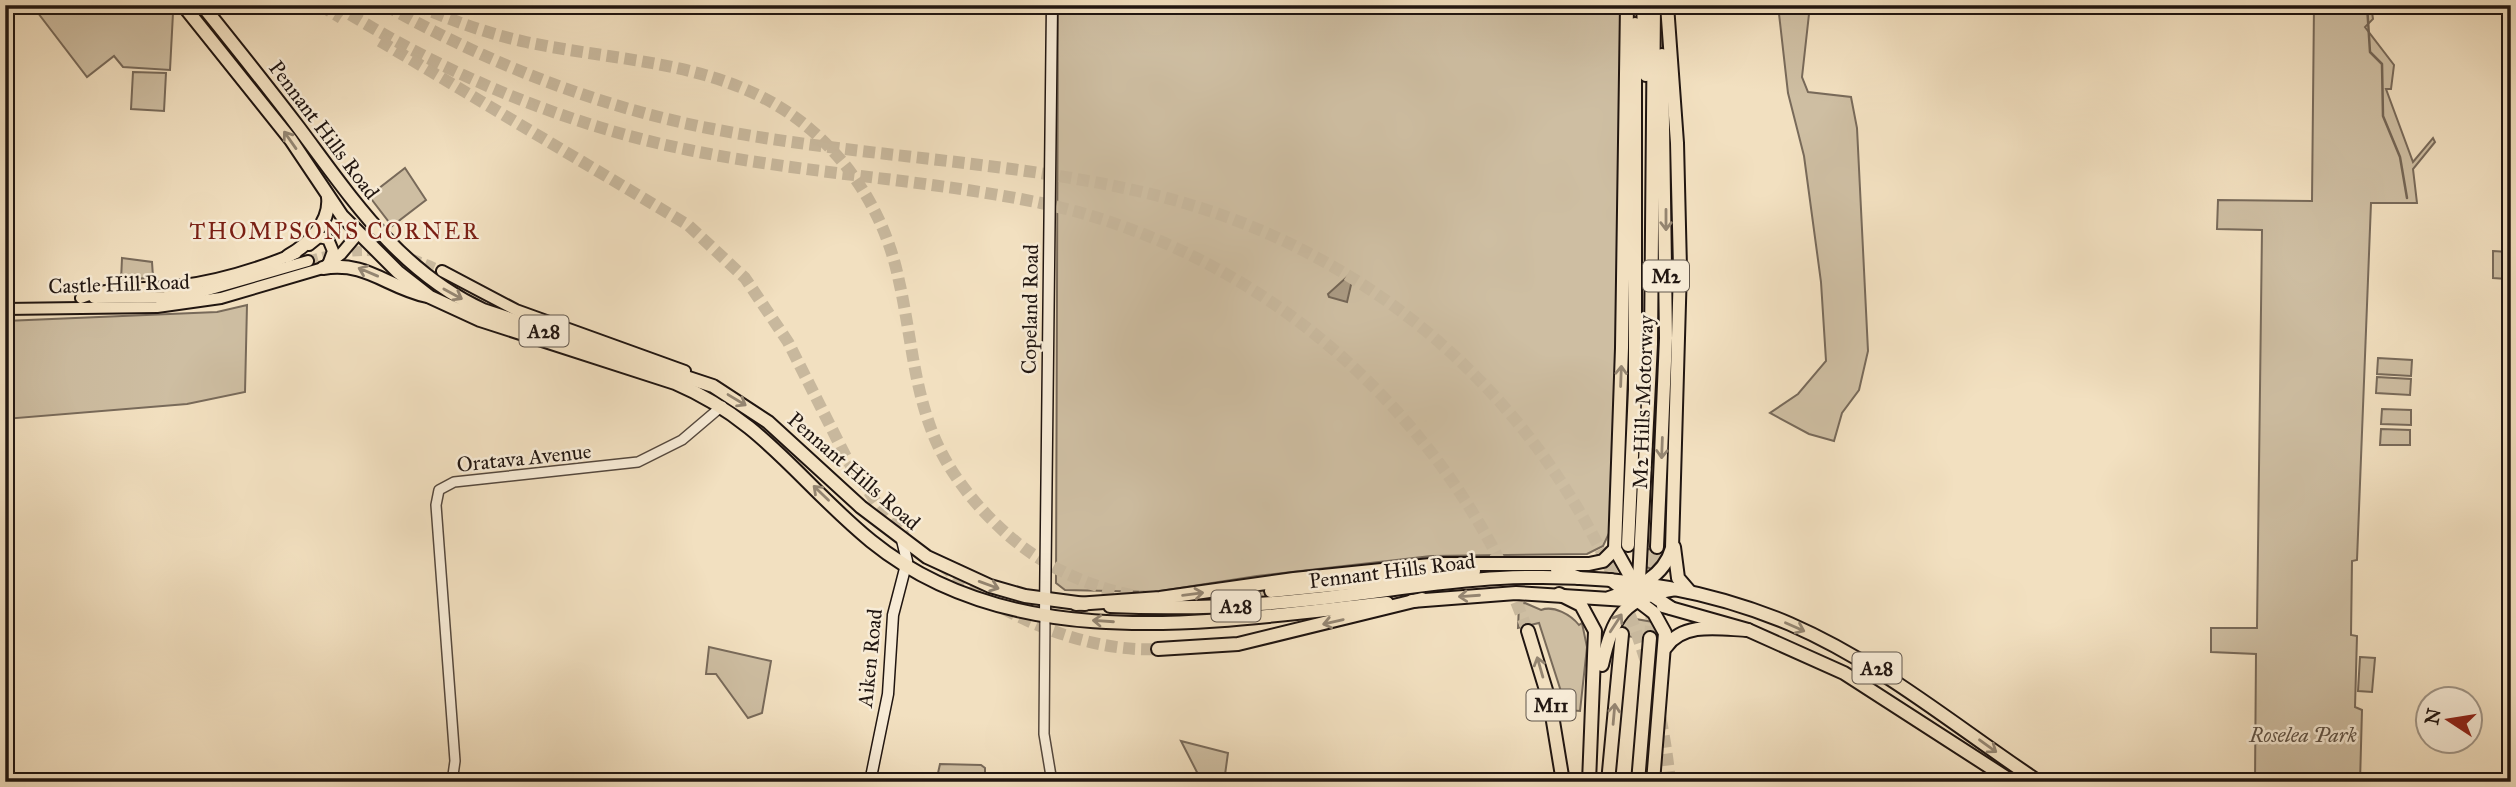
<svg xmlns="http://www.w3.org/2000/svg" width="2516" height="787" viewBox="0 0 2516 787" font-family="'IM FELL Great Primer',serif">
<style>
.green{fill:#cebea2;stroke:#786a5a;stroke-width:2}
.water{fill:#ab9b84;stroke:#746656;stroke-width:2}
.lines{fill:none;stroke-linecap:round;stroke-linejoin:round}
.stream{stroke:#746656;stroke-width:2.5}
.primary-tunnel{stroke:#c8b89d;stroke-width:10;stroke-dasharray:10 5;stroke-linecap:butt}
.motorway-tunnel{stroke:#c8b89d;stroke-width:12;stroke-dasharray:12 6;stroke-linecap:butt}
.tertiary-casing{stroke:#55483d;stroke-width:12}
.secondary-casing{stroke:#211611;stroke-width:13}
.primary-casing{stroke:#211611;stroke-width:14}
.trunk-casing{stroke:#211611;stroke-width:16}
.motorway-casing{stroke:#211611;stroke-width:16}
.tertiary{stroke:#f7ebd6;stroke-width:9}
.secondary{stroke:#f7ebd6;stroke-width:10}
.primary{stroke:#f2e0c0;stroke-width:10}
.trunk{stroke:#f2e0c0;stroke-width:12}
.motorway{stroke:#f2e0c0;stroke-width:12}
.oneway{stroke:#948571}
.labels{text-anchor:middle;stroke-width:5;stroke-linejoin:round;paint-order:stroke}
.shield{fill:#f7ebd6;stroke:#61564c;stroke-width:2}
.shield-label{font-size:19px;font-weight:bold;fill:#211611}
.street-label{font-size:21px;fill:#211611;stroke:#f7ebd6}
.park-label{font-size:21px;font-style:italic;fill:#5e5144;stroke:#f7ebd6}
.neighbourhood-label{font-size:23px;letter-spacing:2px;fill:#7a1f14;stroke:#f7ebd6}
</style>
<rect width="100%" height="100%" fill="#f2e0c0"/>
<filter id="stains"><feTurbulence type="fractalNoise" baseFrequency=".00286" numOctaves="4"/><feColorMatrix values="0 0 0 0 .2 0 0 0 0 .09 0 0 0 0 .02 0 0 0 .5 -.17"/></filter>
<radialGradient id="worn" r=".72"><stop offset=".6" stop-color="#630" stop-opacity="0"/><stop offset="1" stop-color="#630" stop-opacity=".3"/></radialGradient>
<g class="green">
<polygon points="49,5 168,5 173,13 170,70 123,67 114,56 87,77 38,13"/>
<polygon points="1058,5 1623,5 1612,527 1603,546 1587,554 1431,556 1257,576 1154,592 1065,590 1056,583"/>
<polygon points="1778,5 1810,5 1802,77 1808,92 1851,97 1857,128 1868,351 1859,390 1842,413 1834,441 1809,434 1770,413 1798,394 1826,361 1821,282 1804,156 1788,93"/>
<polygon points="2314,5 2371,5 2373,19 2365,27 2394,65 2391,89 2386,89 2413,162 2433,138 2435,142 2413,169 2417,203 2371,203 2357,560 2352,561 2351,635 2357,636 2355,707 2362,710 2360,782 2255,782 2256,654 2211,652 2211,628 2257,628 2262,230 2217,229 2218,200 2312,201"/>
<polygon points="133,72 166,73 164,111 131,109"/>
<polygon points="405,168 426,200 392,226 369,196"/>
<polygon points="2493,251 2508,252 2507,279 2493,278"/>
<polygon points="122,258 152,262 153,277 121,281"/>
<polygon points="247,305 245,392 187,404 5,419 5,321 217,312"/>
<polygon points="2378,358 2412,360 2411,376 2377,374"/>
<polygon points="2377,377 2411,379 2410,395 2376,393"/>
<polygon points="2382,409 2411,410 2411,425 2381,424"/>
<polygon points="2381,429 2410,430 2410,445 2380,445"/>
<polygon points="1647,549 1666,550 1652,569 1646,567"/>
<path d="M1525,603l16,7c13,-5 30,5 38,15l3,-2 5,24 -7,64 -13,-1 -28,-87 -21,5 1,-24z"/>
<polygon points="1624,617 1653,622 1660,639 1612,635"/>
<polygon points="709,647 771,661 762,713 748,718 716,674 706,674"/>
<polygon points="2360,657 2375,658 2372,692 2358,691"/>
<polygon points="1181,741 1228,753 1224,782 1202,782"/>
<polygon points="940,764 981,765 985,768 985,782 936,782"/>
</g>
<polygon class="water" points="1349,275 1353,276 1347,302 1329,297 1328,294"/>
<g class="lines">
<polyline class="stream" points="2367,5 2370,52 2382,64 2383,116 2400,157 2407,198"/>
<path class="primary-tunnel" d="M308,261c51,-16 85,-13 134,10"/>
<g class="motorway-tunnel">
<polyline points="320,5 341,18"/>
<path d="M335,5c107,68 230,120 354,145 117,24 236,29 352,53 192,41 358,171 451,343 14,27 24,57 36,85"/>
<path d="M385,5c102,58 213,102 328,124 145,28 295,31 438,65 158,38 298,131 393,263 68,95 115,208 126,325"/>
<path d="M416,5c35,15 72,29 110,37 98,21 203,18 284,87 46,39 77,93 89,152 11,48 14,98 31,145 15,43 45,80 79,110 37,32 84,53 133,61"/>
<polyline points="380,41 688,225 745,278 788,342 848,461 878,505 905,536"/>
<polyline points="941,565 982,596"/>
<polyline points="1233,593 1271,591"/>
<path d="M1004,609c44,24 104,43 154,40"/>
<polyline points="1650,638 1657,547"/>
</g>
<defs>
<g id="tertiary">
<polyline points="1045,614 1044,734 1052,782"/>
<polyline points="452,782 455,761 436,505 439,490 454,482 638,462 682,440 722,406"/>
</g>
<g id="secondary">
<polyline points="1045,614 1052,5"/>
<polyline points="870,782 888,694 893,615 907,561 902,540"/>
</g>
<g id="primary">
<polyline points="309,245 319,237 328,239 333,251 329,262"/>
<polyline points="442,271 516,310 685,371"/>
<path d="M81,298c30,-13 64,-8 96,-12 41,-5 80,-17 119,-33"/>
<polyline points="94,298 165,297 204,291 308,261"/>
<polyline points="5,309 157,307 221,298 323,268 341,254 357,235"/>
</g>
<g id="trunk">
<path d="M183,5l108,135 51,76 56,56 32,25 50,23 195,63c89,38 124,99 196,158 144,117 346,80 516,62"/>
<path d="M202,5c33,41 65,81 97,123 53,71 100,143 184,182l230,76 55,36 93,85 66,50 63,29 35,10 60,8"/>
<path d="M288,256c20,-11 43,-34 40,-59"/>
<path d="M323,268c44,-7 63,19 104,28"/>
<polyline points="1412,601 1516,593 1642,601"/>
<path d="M1110,606c66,3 130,1 195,-6 65,-6 130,-19 195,-22 98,-5 199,7 290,46 92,40 166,103 249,158"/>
<polyline points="1663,606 1748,630 1844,673 2013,782"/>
</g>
<g id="motorway">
<polyline points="1627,5 1622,348 1615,549 1634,583 1671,608"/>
<polyline points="1643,5 1646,75"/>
<polyline points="1628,545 1635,389 1635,24"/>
<polyline points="1657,547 1666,338 1662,55"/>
<polyline points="1674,547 1678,578 1690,592"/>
<polyline points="1557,570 1579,578"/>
<polyline points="1611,580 1654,613 1665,633 1653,782"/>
<polyline points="1271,591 1474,571"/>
<polyline points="1559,594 1581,605 1595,631 1589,782"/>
<path d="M1609,598c27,-9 55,-21 63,-50l8,-280 -3,-125 -10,-138"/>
<polyline points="1638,600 1651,344 1654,5"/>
<polyline points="1076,604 1160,598 1294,579 1440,564 1589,564 1603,561 1615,549"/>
<polyline points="1528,631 1550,703 1563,782"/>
<path d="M1666,647c18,-26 55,-18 82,-17"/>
<polyline points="1158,649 1238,644 1422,599"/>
<path d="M1602,665c11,-48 21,-68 74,-76"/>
<polyline points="1608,782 1622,634"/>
<polyline points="1638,782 1650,638"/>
</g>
</defs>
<use href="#tertiary" class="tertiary-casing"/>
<use href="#secondary" class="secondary-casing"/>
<use href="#primary" class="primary-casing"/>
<use href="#trunk" class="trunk-casing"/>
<use href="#motorway" class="motorway-casing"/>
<use href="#tertiary" class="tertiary"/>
<use href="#secondary" class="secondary"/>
<use href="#primary" class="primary"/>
<use href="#trunk" class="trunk"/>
<use href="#motorway" class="motorway"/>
</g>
<defs><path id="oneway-shaft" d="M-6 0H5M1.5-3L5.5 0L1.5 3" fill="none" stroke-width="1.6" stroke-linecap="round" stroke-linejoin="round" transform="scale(1.75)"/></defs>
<g class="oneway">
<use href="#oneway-shaft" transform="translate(290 140) rotate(-125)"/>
<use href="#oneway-shaft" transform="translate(1666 220) rotate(90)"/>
<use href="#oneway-shaft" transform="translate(368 272) rotate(-157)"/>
<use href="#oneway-shaft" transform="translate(453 294) rotate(29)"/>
<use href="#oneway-shaft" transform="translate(1621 376) rotate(-88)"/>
<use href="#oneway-shaft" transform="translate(737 400) rotate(31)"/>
<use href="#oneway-shaft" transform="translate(1662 448) rotate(92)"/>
<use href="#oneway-shaft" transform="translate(821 493) rotate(-136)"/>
<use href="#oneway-shaft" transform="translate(989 585) rotate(20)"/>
<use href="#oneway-shaft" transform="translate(1193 594) rotate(-7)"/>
<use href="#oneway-shaft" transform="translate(1469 596) rotate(176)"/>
<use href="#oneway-shaft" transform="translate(1103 621) rotate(-176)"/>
<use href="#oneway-shaft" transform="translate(1333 622) rotate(167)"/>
<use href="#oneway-shaft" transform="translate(1616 623) rotate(-57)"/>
<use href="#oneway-shaft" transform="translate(1795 627) rotate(24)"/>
<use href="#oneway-shaft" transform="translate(1540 667) rotate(-106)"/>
<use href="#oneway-shaft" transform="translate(1614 714) rotate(-85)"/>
<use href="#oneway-shaft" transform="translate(1988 746) rotate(36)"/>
</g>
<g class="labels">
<g class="shield">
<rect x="1643" y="260.5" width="46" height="31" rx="5"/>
<rect x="519.5" y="315.5" width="49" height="31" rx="5"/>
<rect x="1211.5" y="590.5" width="49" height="31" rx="5"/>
<rect x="1852.5" y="652.5" width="49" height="31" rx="5"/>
<rect x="1526.5" y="689.5" width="49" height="31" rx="5"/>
</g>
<g class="shield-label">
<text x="1666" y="283">M2</text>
<text x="544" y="338">A28</text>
<text x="1236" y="613">A28</text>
<text x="1877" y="675">A28</text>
<text x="1551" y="712">M11</text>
</g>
<g class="street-label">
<text transform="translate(324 130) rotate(53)" y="7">Pennant Hills Road</text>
<text transform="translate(119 284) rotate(-2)" y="7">Castle Hill Road</text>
<text transform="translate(1030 309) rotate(-89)" y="7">Copeland Road</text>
<text transform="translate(1643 402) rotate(-88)" y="7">M2 Hills Motorway</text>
<text transform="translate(524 458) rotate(-6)" y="7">Oratava Avenue</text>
<text transform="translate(854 471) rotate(41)" y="7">Pennant Hills Road</text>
<text transform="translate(1392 571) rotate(-7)" y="7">Pennant Hills Road</text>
<text transform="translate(870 658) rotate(-84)" y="7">Aiken Road</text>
</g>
<g class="park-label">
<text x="2303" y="742">Roselea Park</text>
</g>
<g class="neighbourhood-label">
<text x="335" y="239">THOMPSONS CORNER</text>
</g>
</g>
<rect width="2516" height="787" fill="none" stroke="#f2e0c0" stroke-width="28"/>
<rect x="7" y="7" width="2502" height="773" fill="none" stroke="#211611" stroke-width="3.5"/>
<rect x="14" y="14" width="2488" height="759" fill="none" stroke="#211611" stroke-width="2"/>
<g transform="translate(2449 720) rotate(282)"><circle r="33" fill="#f7ebd6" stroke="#a19687" stroke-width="2"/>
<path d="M0-5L12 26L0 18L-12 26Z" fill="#8f2418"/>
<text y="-10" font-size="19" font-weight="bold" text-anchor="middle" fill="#211611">N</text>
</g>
<rect width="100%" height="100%" filter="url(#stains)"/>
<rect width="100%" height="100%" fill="url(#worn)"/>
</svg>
